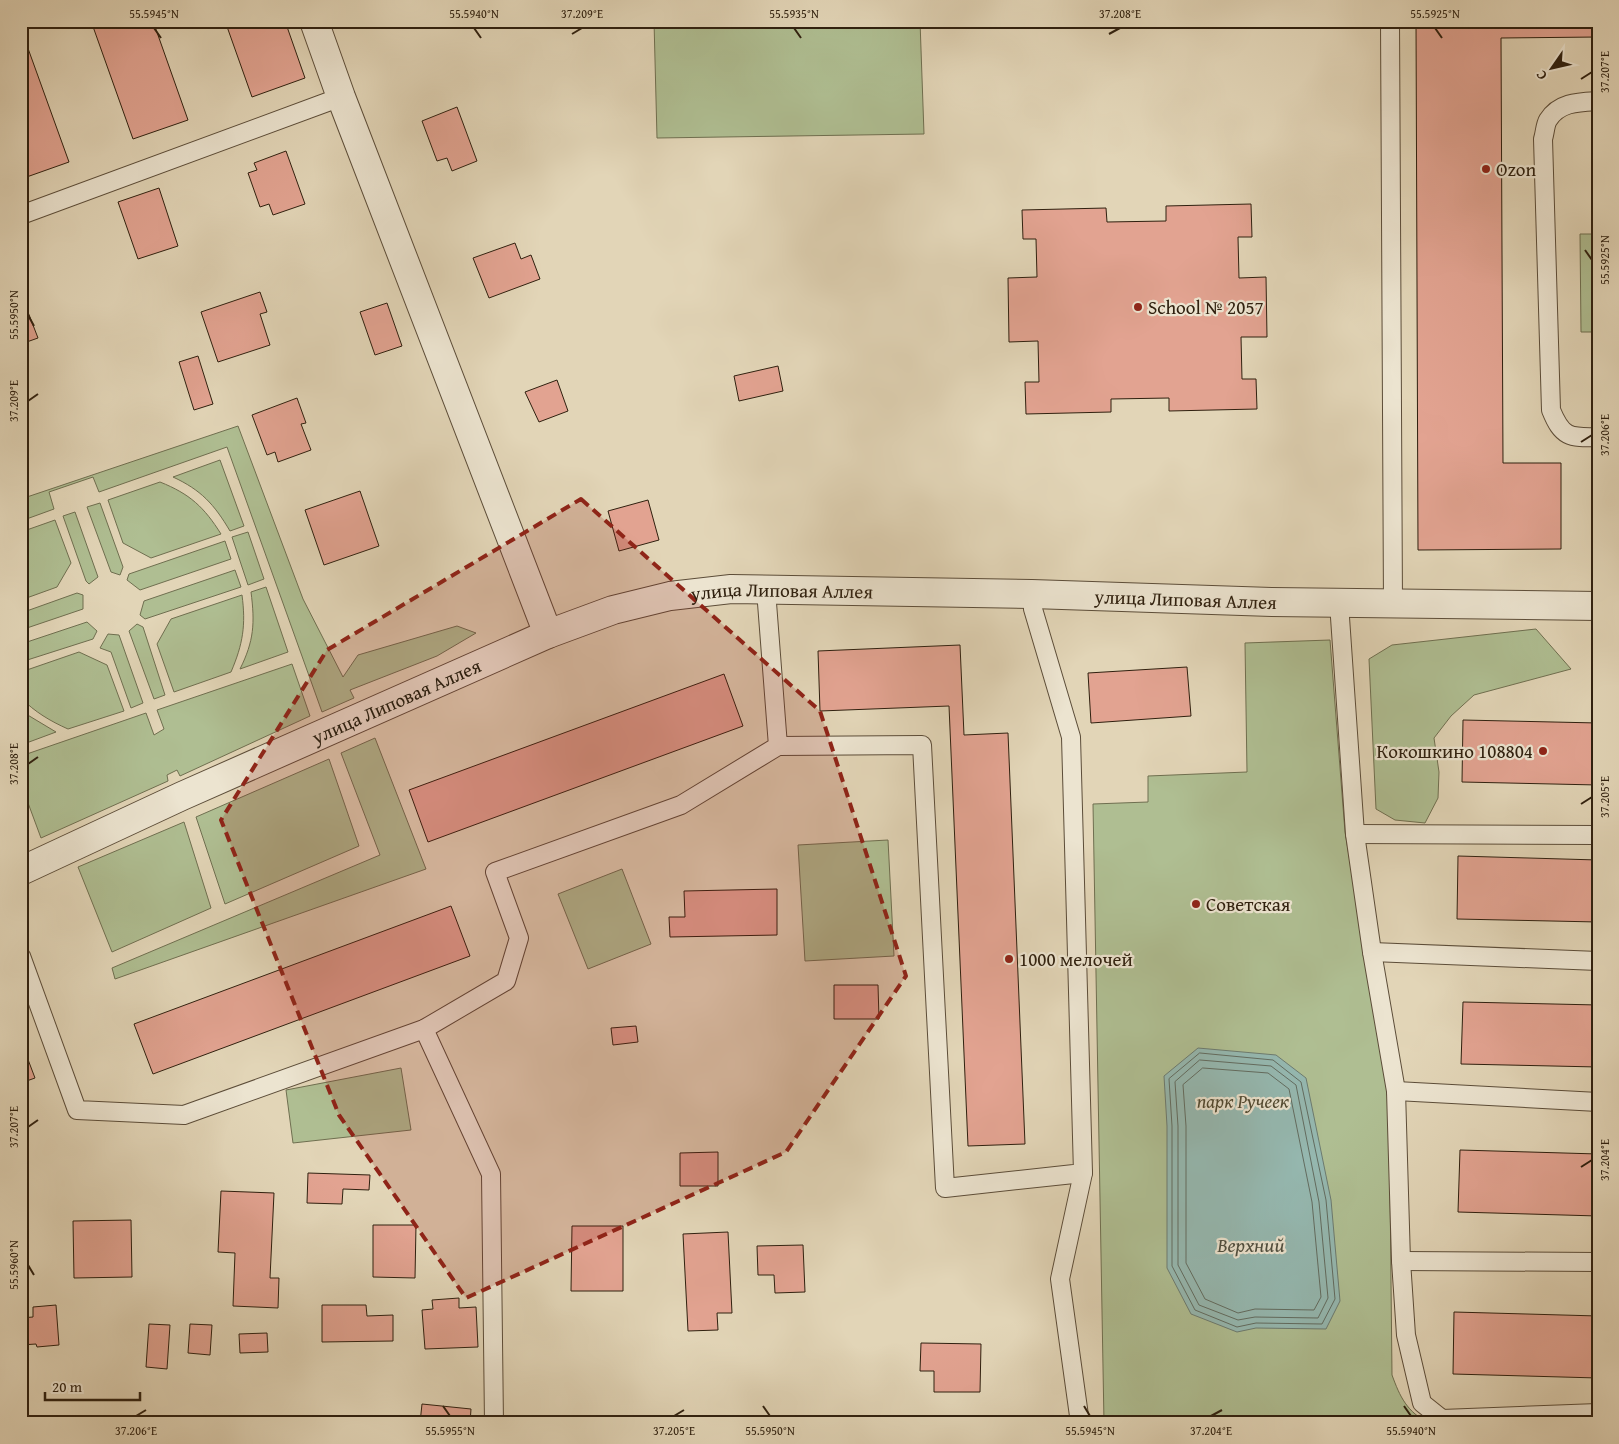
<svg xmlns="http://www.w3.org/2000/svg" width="1619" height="1444" viewBox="0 0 1619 1444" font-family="'Gentium Book Plus',serif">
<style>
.green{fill:#afbe92;stroke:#6f6f50}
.water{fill:#95b8b0;stroke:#6c7b70}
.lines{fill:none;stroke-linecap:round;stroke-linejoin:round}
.shore{stroke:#626c60;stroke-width:1}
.building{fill:#e2a391;stroke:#2f200f}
.service-casing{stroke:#5c4d39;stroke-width:20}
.minor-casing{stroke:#5c4d39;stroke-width:30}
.service{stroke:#ece4d0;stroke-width:18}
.minor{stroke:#ece4d0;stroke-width:28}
.marked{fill:#8f2418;fill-opacity:0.2;stroke:#8f2418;stroke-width:4;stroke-dasharray:10 6;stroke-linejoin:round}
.ticks{fill:none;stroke:#2f200f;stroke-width:2}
.poi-dot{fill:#8f2418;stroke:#ece4d0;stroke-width:2}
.labels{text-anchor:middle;stroke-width:4.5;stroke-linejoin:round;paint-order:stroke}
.poi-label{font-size:19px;fill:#2f200f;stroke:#ece4d0;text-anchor:start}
.street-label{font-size:19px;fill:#2f200f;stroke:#ece4d0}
.park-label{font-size:19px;font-style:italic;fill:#4f4830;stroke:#ece4d0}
.water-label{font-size:20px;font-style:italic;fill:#4e4e3f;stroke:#ece4d0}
.neatline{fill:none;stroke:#2f200f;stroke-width:2}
.ticks-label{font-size:12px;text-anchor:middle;fill:#2f200f}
</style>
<rect width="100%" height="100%" fill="#e2d5b7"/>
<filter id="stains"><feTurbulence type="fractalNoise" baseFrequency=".004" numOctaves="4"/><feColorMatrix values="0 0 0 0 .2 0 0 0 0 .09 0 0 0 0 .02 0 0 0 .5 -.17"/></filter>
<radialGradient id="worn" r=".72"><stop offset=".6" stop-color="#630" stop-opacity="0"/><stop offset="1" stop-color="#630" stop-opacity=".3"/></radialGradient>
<g class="green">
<polygon points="654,21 920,21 924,134 657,138"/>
<polygon points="1580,234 1598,234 1598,332 1581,332"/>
<polygon points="238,426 303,599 343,677 358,655 457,626 476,633 437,656 350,690 354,698 322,712 227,447 99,492 93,477 49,492 54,509 21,521 21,499"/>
<path d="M220,460l24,66 -14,5c-16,-27 -29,-41 -57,-54z"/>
<path d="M160,482c30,12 44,25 61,52l-70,24 -28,-15 -15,-43z"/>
<polygon points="100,503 123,567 120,575 111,572 87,507"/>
<polygon points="75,512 98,577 89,584 86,581 63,516"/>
<polygon points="55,520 71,563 57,587 21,600 21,532"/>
<polygon points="248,532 264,579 248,585 232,537"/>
<polygon points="225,541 231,559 140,590 127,580 129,574"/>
<polygon points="235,570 241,587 145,619 140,615 144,601"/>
<path d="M266,587l22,65 -48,17c14,-28 15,-46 11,-77z"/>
<polygon points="77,593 83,595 83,609 21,630 21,613"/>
<path d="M242,595c4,30 1,49 -11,77l-57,20 -17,-48 14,-25z"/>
<polygon points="87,622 97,631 93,639 21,662 21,644"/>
<polygon points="137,624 143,627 165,695 154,699 129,631"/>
<polygon points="1536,629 1571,669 1474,695 1451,716 1434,738 1439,772 1438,798 1425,823 1395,820 1376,809 1369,659 1392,645"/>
<polygon points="108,634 119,635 143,703 131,708 111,652 100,648"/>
<path d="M1330,640l15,192 44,259 3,284c8,22 15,37 37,48h-325l-11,-619 55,-2v-26l99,-4 -2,-129z"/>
<path d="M79,652l28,13 17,46 -56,18c-18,-8 -33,-17 -47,-31v-26z"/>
<polygon points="292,664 310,716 180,776 177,770 167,775 168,781 41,838 21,784 21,756 146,713 154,735 164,729 157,710"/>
<polygon points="21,711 56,732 21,745"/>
<polygon points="375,738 426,869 115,979 112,968 380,855 341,753"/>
<polygon points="329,759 359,846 225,904 196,817"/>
<polygon points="184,822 211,908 112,952 78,867"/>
<polygon points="888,840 894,956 805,961 798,845"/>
<polygon points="622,869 651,944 588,969 558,894"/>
<polygon points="401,1068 411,1130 293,1143 286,1090"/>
</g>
<polygon class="water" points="1198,1048 1276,1055 1306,1078 1331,1200 1340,1301 1326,1329 1256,1328 1237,1332 1191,1314 1167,1268 1167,1126 1164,1076"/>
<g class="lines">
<g class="shore">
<polygon points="1200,1053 1273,1060 1301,1082 1326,1200 1335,1299 1322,1324 1256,1323 1237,1327 1195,1310 1172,1266 1172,1126 1169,1079"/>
<polygon points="1200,1060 1271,1066 1296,1085 1319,1202 1328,1298 1318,1318 1255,1317 1238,1320 1199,1305 1178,1265 1178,1126 1175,1082"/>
<polygon points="1203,1068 1268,1073 1289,1089 1312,1202 1321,1297 1314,1310 1255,1309 1238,1313 1205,1299 1186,1263 1186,1126 1183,1085"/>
</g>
</g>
<g class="building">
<polygon points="91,21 153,21 188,120 133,139"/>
<polygon points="225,21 285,21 305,78 252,97"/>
<polygon points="1416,21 1598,21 1598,37 1501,38 1503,463 1561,463 1561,549 1418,550"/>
<polygon points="21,29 69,162 21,179"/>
<polygon points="457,107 477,161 452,171 447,158 437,161 422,121"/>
<polygon points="286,151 305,204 273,215 269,204 260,207 248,173 257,170 254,163"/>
<polygon points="159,188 178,246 138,259 118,202"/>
<polygon points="1251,204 1252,237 1238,237 1239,278 1266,277 1267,337 1241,337 1242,379 1256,379 1257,409 1169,411 1169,398 1111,399 1111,412 1026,414 1025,382 1039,382 1038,341 1009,342 1008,278 1037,277 1036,239 1023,239 1022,210 1106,208 1107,222 1166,221 1166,206"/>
<polygon points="515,243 521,259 531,255 540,279 489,298 473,258"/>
<polygon points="260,292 267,312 260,314 270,345 218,362 201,312"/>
<polygon points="21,294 38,338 21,344"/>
<polygon points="387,303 402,346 375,355 360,312"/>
<polygon points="198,356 213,404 194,410 179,362"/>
<polygon points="778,366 783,391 739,401 734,376"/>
<polygon points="557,380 568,411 539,422 525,392"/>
<polygon points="297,398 306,423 301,424 311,450 278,462 275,452 267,455 252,415"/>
<polygon points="360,491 379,546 324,565 305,510"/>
<polygon points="648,500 659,540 619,551 608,511"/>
<polygon points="960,645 964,735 1008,733 1025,1144 968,1146 949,706 820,711 818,651"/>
<polygon points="1187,667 1191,716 1091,723 1088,673"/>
<polygon points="724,674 743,726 428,842 409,790"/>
<polygon points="1463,720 1598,723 1598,785 1462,782"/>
<polygon points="1458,856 1598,860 1598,922 1457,919"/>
<polygon points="777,889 777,935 670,937 669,917 685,917 684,891"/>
<polygon points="451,906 470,956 153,1074 134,1024"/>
<polygon points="834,985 878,985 879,1019 834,1019"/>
<polygon points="1463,1002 1598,1005 1598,1067 1461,1064"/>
<polygon points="636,1026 638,1042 613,1045 611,1028"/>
<polygon points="21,1041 35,1078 21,1083"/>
<polygon points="1460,1150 1598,1154 1598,1216 1458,1212"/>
<polygon points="718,1152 718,1186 680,1186 680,1153"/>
<polygon points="308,1173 370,1175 369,1190 343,1189 342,1204 307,1203"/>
<polygon points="221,1191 274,1193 270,1278 279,1278 278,1308 233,1306 235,1253 218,1252"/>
<polygon points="131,1220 132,1277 74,1278 73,1221"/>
<polygon points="373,1225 416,1225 415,1278 373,1277"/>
<polygon points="572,1226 623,1226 623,1291 571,1291"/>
<polygon points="728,1232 732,1313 717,1313 718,1330 688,1331 683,1234"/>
<polygon points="803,1245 805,1292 775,1293 774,1275 758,1275 757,1246"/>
<polygon points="459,1298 459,1308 476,1307 478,1347 425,1349 422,1310 433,1309 432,1300"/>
<polygon points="56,1305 59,1345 37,1347 36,1344 21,1345 21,1318 33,1317 33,1307"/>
<polygon points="322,1305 366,1305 367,1316 393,1315 393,1341 322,1342"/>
<polygon points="1454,1312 1598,1316 1598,1378 1453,1374"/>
<polygon points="149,1324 170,1325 167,1369 146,1367"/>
<polygon points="190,1324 212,1325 210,1355 188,1353"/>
<polygon points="267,1333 268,1352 240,1353 239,1334"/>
<polygon points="921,1343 981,1344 980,1392 934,1392 934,1371 920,1371"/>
<polygon points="422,1404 471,1409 470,1423 420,1423"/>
<polygon points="300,1419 334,1421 334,1423 299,1423"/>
</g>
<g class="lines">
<defs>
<g id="service">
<polyline points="1390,21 1393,604"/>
<path d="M1598,101c-19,1 -39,1 -50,19 -3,5 -3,13 -5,19l8,271c11,27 18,28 47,27"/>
<polyline points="21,215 341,97"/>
<polyline points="1339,603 1355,834 1372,952 1396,1091 1401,1261 1406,1335 1422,1403 1442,1419 1598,1413"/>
<polyline points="778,746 922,745 945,1188 1083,1173 1071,737 1033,609 1032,594"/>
<polyline points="1355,834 1598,835"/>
<polyline points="1372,952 1598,961"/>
<polyline points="21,956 77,1110 184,1115 424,1029 506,981 519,938 495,872 681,805 778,746 766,590"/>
<polyline points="424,1029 491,1174 494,1423"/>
<polyline points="1396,1091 1598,1102"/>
<polyline points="1401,1261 1598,1262"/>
<polyline points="1080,1423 1060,1279 1083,1173"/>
</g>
<g id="minor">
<polyline points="314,21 341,97 548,634"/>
<path id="s1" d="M21,871l161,-75 366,-162 65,-24 57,-14 61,-7 301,5 240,8 326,4"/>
</g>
</defs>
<use href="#service" class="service-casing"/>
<use href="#minor" class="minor-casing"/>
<use href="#service" class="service"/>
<use href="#minor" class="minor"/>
</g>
<path class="marked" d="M581,499l239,212 86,265 -120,176 -320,146 -127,-183 -118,-295 106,-170z"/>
<path class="ticks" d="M154,28l7,10M474,28l7,10M794,28l7,10M1435,28l7,10M572,34l10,-6M1109,34l11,-6M1581,79l11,-7M1585,250l7,10M28,315l6,11M28,401l10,-7M1581,442l11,-7M28,764l10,-7M1581,804l11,-7M28,1127l10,-7M1581,1167l11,-7M28,1265l6,10M443,1406l7,10M763,1406l7,10M1084,1406l6,10M1404,1406l7,10M136,1416l10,-6M674,1416l10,-6M1211,1416l11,-6"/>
<g class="poi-dot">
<circle cx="1486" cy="169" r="5"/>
<circle cx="1138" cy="307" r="5"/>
<circle cx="1543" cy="751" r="5"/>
<circle cx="1196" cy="904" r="5"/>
<circle cx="1009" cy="959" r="5"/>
</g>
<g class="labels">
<g class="poi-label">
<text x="1496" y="176">Ozon</text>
<text x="1148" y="314">School № 2057</text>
<text x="1533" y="758" text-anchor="end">Кокошкино 108804</text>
<text x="1206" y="911">Советская</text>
<text x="1019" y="966">1000 мелочей</text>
</g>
<g class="street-label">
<text dy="7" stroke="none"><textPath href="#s1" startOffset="818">улица Липовая Аллея</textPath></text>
<text dy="7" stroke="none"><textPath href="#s1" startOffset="1222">улица Липовая Аллея</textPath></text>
<text dy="7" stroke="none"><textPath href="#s1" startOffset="412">улица Липовая Аллея</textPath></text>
</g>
<g class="park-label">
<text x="1243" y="1108">парк Ручеек</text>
</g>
<g class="water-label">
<text x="1251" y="1252">Верхний</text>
</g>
</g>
<rect width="1619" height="1444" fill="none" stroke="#e2d5b7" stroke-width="55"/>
<g transform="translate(1552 68) rotate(236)" stroke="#ece4d0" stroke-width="4" paint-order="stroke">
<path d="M0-4L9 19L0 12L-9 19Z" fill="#2f200f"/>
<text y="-8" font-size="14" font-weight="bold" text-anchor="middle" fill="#2f200f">С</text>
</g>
<path d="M45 1392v8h95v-8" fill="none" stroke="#2f200f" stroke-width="2.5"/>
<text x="52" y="1392" font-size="15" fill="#2f200f" stroke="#ece4d0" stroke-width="4" paint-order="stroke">20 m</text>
<rect x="28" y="28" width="1564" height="1388" class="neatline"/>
<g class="ticks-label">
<text x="154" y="18">55.5945°N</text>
<text x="474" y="18">55.5940°N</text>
<text x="582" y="18">37.209°E</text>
<text x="794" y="18">55.5935°N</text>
<text x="1120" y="18">37.208°E</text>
<text x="1435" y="18">55.5925°N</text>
<text transform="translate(1605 72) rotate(-90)" y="4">37.207°E</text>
<text transform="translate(1605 260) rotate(-90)" y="4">55.5925°N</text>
<text transform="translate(14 315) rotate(-90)" y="4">55.5950°N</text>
<text transform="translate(14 401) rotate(-90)" y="4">37.209°E</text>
<text transform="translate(1605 435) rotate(-90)" y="4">37.206°E</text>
<text transform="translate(14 764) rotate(-90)" y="4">37.208°E</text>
<text transform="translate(1605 797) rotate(-90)" y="4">37.205°E</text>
<text transform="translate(14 1127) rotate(-90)" y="4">37.207°E</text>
<text transform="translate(1605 1160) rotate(-90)" y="4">37.204°E</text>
<text transform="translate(14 1265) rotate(-90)" y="4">55.5960°N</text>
<text x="136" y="1435">37.206°E</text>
<text x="450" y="1435">55.5955°N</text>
<text x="674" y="1435">37.205°E</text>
<text x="770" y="1435">55.5950°N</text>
<text x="1090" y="1435">55.5945°N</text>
<text x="1211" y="1435">37.204°E</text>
<text x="1411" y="1435">55.5940°N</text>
</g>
<rect width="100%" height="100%" filter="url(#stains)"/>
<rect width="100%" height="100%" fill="url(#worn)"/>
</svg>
